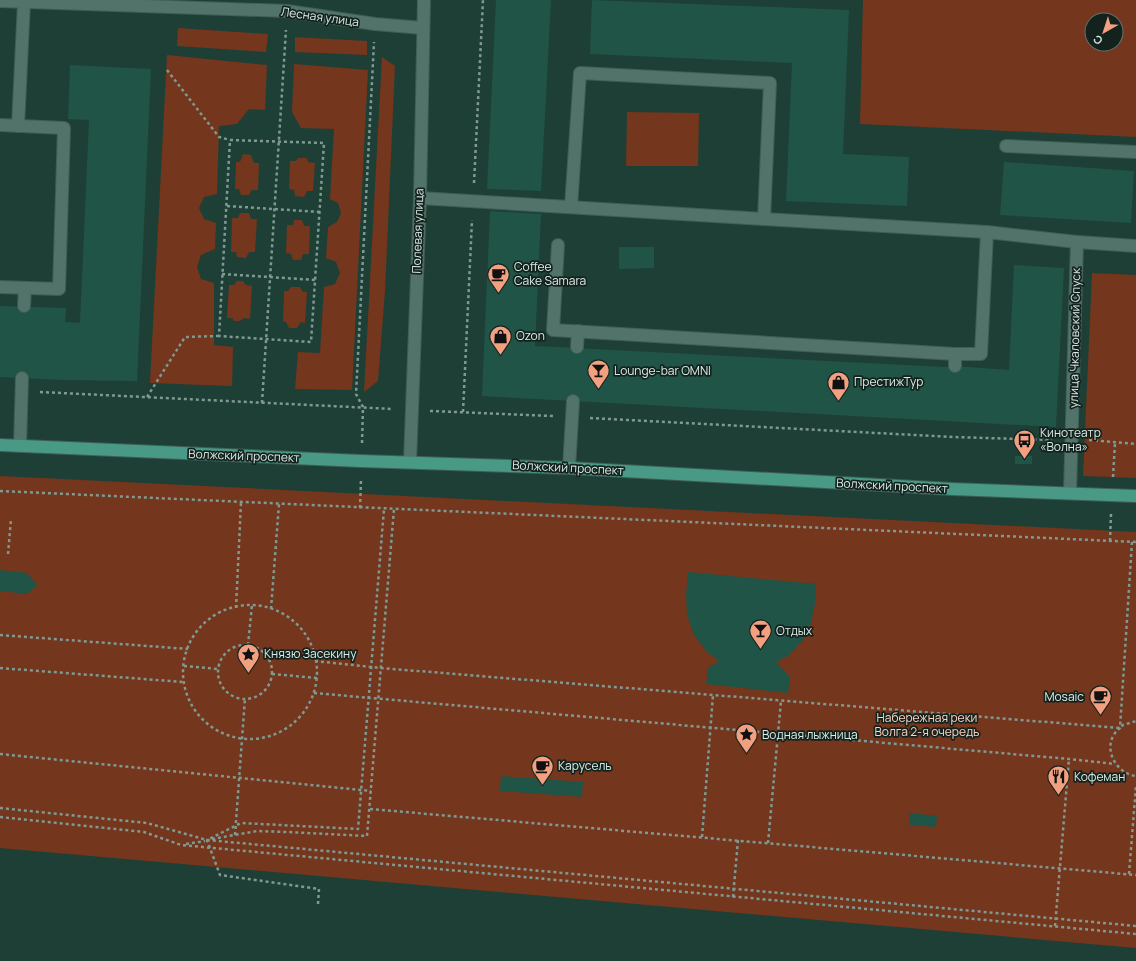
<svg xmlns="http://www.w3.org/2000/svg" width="1136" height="961" viewBox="0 0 1136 961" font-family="Manrope,sans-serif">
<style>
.green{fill:#74361c;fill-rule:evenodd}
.building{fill:#205447}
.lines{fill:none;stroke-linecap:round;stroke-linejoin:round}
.lane-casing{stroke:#3f5d56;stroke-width:14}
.street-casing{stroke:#3f5d56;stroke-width:14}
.secondary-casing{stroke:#3f5d56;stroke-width:14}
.primary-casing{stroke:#3f5d56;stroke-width:14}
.path{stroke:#809992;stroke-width:2.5;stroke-dasharray:3 3;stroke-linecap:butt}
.lane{stroke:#517369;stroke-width:12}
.street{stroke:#517369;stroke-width:12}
.secondary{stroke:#517369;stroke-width:12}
.primary{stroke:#489985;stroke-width:12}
.labels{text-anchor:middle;stroke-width:3.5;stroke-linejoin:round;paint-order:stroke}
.street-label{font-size:12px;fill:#daece6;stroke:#14221e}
.poi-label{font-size:12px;fill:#daece6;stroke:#14221e;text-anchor:start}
.park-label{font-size:12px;fill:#fcd2c2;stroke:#14221e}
</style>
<rect width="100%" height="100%" fill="#1e3f36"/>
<g class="green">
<path d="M863,0h273v137l-276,-13zM1092,20h24v24h-24z"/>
<polygon points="178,28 268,34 266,52 177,46"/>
<polygon points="295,37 367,41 367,55 295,52"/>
<polygon points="167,55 267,65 265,110 249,109 237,124 219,126 217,194 204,197 199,208 204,219 216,223 215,249 201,255 197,267 201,279 214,283 214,345 233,347 232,386 150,383"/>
<polygon points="382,57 395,66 385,291 378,381 364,392"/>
<polygon points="294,64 368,70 352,390 295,389 298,352 320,353 324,287 335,284 340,273 336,262 326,258 328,227 337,222 341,213 338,203 330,199 334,129 301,128 292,112"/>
<polygon points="627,112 699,113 698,166 626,166"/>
<polygon points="243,154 251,155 254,163 259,163 258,190 252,190 249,195 241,195 239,189 235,189 236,162 240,162"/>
<polygon points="298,158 307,158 308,162 315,163 313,191 307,191 304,197 295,196 294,190 289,189 290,161 296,161"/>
<polygon points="240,213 249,213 251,219 257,219 255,252 249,252 246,258 237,257 236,252 231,252 232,218 238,218"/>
<polygon points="294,220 302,220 304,226 310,226 309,254 303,254 301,260 293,260 291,254 286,253 287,225 293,225"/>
<polygon points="1092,273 1136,275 1136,478 1083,476"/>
<polygon points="237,281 243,281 246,285 252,286 250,319 244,318 240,321 234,321 232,318 227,318 229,285 234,285"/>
<polygon points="291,287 300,287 303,292 307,292 305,323 301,322 297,328 289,328 286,322 283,321 284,291 288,291"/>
<polygon points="0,476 1136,532 1136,948 0,848"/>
</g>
<g class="building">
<polygon points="496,0 551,0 541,191 487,189"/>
<polygon points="592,0 849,10 843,154 909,157 907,206 786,201 792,63 590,54"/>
<polygon points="70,65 151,69 137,381 63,380 0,377 0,306 66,308 65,322 80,323 89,120 68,119"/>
<polygon points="1004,162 1134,171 1131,223 1000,215"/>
<polygon points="490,211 541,214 535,346 945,367 955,366 1009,370 1014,265 1064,268 1056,427 482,396"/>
<polygon points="619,247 654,247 654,268 619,269"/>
<rect x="1015" y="456" width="17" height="8"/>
<polygon points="0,570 27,573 37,585 27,594 0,591"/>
<polygon points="688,572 816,584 815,604 811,622 803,640 788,656 776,662 790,677 788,693 706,684 708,668 719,661 707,652 694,635 687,615 686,595"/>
<polygon points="501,776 583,782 582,797 500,791"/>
<polygon points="910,813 937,816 936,827 909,825"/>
</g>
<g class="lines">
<defs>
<g id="lane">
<polyline points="0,125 64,128 59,289 0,287"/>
<polyline points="18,126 24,2"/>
<polyline points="1006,146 1136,152"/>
<polyline points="420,198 764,219"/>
<polyline points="571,207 580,73 770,83 764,219 987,232"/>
<polyline points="558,245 553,330 955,354"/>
<polyline points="24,306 25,288"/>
<polyline points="577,347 578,331"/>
<polyline points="955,366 955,354 981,354 987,232 1077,242"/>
<polyline points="20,446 22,378"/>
<polyline points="569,468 573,401"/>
</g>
<g id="street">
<polyline points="0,1 287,11 375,24 423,28"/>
<polyline points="1070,493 1077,242 1136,246"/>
</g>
<polyline id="secondary" points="410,462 420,198 424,0"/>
<polyline id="primary" points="0,445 361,461 569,468 952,489 1136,496"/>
</defs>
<use href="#lane" class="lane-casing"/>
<use href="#street" class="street-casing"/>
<use href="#secondary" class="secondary-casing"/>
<use href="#primary" class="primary-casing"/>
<g class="path">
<polyline points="167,70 219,137 230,140"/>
<polygon points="230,140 324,143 311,342 219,336"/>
<polyline points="474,183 483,0"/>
<polyline points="227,206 320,212"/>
<polyline points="222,274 316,280"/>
<polyline points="40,392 393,409"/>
<polyline points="147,397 185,337 219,336"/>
<polyline points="262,403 286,30"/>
<polyline points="430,411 553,416"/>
<polyline points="463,412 472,220"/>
<polyline points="590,418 953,437 1052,440"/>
<polyline points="1089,440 1136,444"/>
<polyline points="362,443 363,407 356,394 374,42"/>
<polyline points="1113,477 1115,443"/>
<polyline points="0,491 1136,542"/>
<polyline points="360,508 361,480"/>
<polyline points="1110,541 1111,514"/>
<path d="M1132,542l-12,186c-20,16 -6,45 16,48"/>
<polyline points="8,554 11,519"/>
<circle cx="250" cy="672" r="67"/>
<polyline points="236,608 241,502"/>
<polyline points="271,609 279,504"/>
<polyline points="0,635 188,649"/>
<polyline points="248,645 252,605"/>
<circle cx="245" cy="672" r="27"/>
<polyline points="315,661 381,668 1120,728 1123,725 1136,721"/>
<polyline points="184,666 218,669"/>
<polyline points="0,668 183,682"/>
<polyline points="272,674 317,678"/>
<polyline points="314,693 1069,759 1115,764"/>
<polyline points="0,754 371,791"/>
<polyline points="0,808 147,823 207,840 1136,926"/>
<polyline points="370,809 1136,875"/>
<polyline points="0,817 144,832 181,845 1136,934"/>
<polyline points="235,835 245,698"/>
<polyline points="702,837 713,695"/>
<polyline points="212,839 257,831 287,832 367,836 394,509"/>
<polyline points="768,843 781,701"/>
<polyline points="186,844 205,841"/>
<polyline points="1129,874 1136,786"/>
<polyline points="733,897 738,840"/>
<polyline points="318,904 319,889 220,875 207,840 241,823 358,829 384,509"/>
<polyline points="1055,926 1069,759"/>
</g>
<use href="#lane" class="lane"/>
<use href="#street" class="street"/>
<use href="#secondary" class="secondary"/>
<use href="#primary" class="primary"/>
</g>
<defs>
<symbol id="cafe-pin" viewBox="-11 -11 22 30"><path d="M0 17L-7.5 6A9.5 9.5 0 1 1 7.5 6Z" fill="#f2a080" stroke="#14221e"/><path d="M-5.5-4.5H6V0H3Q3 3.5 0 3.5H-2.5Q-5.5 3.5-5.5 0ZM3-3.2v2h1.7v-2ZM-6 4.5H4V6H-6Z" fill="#111"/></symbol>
<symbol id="shop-pin" viewBox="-11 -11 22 30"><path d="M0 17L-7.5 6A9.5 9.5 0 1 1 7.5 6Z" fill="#f2a080" stroke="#14221e"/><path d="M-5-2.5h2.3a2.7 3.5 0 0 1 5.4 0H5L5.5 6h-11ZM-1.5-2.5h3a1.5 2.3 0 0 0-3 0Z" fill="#111"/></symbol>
<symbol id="bar-pin" viewBox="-11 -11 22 30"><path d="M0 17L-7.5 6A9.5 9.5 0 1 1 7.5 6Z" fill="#f2a080" stroke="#14221e"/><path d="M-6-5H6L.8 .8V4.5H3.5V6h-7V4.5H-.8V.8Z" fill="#111"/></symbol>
<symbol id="bus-pin" viewBox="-11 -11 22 30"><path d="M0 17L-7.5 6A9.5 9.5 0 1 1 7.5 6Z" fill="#f2a080" stroke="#14221e"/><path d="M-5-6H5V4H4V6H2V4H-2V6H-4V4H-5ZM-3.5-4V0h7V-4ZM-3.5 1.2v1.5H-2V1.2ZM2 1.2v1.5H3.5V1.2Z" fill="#111"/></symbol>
<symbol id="sight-pin" viewBox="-11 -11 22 30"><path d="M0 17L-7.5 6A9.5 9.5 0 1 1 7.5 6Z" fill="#f2a080" stroke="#14221e"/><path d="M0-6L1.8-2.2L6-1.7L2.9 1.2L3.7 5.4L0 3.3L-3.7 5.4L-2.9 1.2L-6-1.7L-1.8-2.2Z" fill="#111"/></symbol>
<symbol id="restaurant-pin" viewBox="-11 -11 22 30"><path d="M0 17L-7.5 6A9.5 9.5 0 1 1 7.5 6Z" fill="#f2a080" stroke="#14221e"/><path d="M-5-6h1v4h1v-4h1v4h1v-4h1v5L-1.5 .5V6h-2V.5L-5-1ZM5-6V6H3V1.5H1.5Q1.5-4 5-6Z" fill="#111"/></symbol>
</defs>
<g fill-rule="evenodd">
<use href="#cafe-pin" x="486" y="262" width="25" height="34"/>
<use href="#shop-pin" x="488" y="324" width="25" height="34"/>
<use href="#bar-pin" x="586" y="358" width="25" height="34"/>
<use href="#shop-pin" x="826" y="370" width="25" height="34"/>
<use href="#bus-pin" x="1012" y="428" width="25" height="34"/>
<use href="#bar-pin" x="748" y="618" width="25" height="34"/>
<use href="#sight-pin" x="236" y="642" width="25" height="34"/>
<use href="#cafe-pin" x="1088" y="684" width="25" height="34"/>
<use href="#sight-pin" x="734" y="722" width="25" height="34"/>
<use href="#cafe-pin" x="530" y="754" width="25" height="34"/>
<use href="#restaurant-pin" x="1046" y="764" width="25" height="34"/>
</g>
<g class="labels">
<g class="street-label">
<text transform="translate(320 17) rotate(8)" y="4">Лесная улица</text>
<text transform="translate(418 231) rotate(-88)" y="4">Полевая улица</text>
<text transform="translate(1075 338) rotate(-89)" y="4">улица Чкаловский Спуск</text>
<text transform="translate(244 456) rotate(2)" y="4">Волжский проспект</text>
<text transform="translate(568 468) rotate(3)" y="4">Волжский проспект</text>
<text transform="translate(892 486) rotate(3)" y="4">Волжский проспект</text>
</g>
<g class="poi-label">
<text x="514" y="271">Coffee<tspan x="514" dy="14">Cake Samara</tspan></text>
<text x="516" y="340">Ozon</text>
<text x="614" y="375">Lounge-bar OMNI</text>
<text x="854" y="386">ПрестижТур</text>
<text x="1040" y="437">Кинотеатр<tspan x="1040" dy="14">«Волна»</tspan></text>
<text x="776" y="635">Отдых</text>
<text x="264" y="658">Князю Засекину</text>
<text x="1084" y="701" text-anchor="end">Mosaic</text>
<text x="762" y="739">Водная лыжница</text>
<text x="558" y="770">Карусель</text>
<text x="1074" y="781">Кофеман</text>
</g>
<g class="park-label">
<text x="927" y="722">Набережная реки<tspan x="927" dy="14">Волга 2-я очередь</tspan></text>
</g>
</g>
<g transform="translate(1104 32) rotate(219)"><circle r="19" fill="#14221e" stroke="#63736e"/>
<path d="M0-3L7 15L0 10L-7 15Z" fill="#f2a080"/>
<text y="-6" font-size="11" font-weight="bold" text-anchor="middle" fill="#daece6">С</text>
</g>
</svg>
